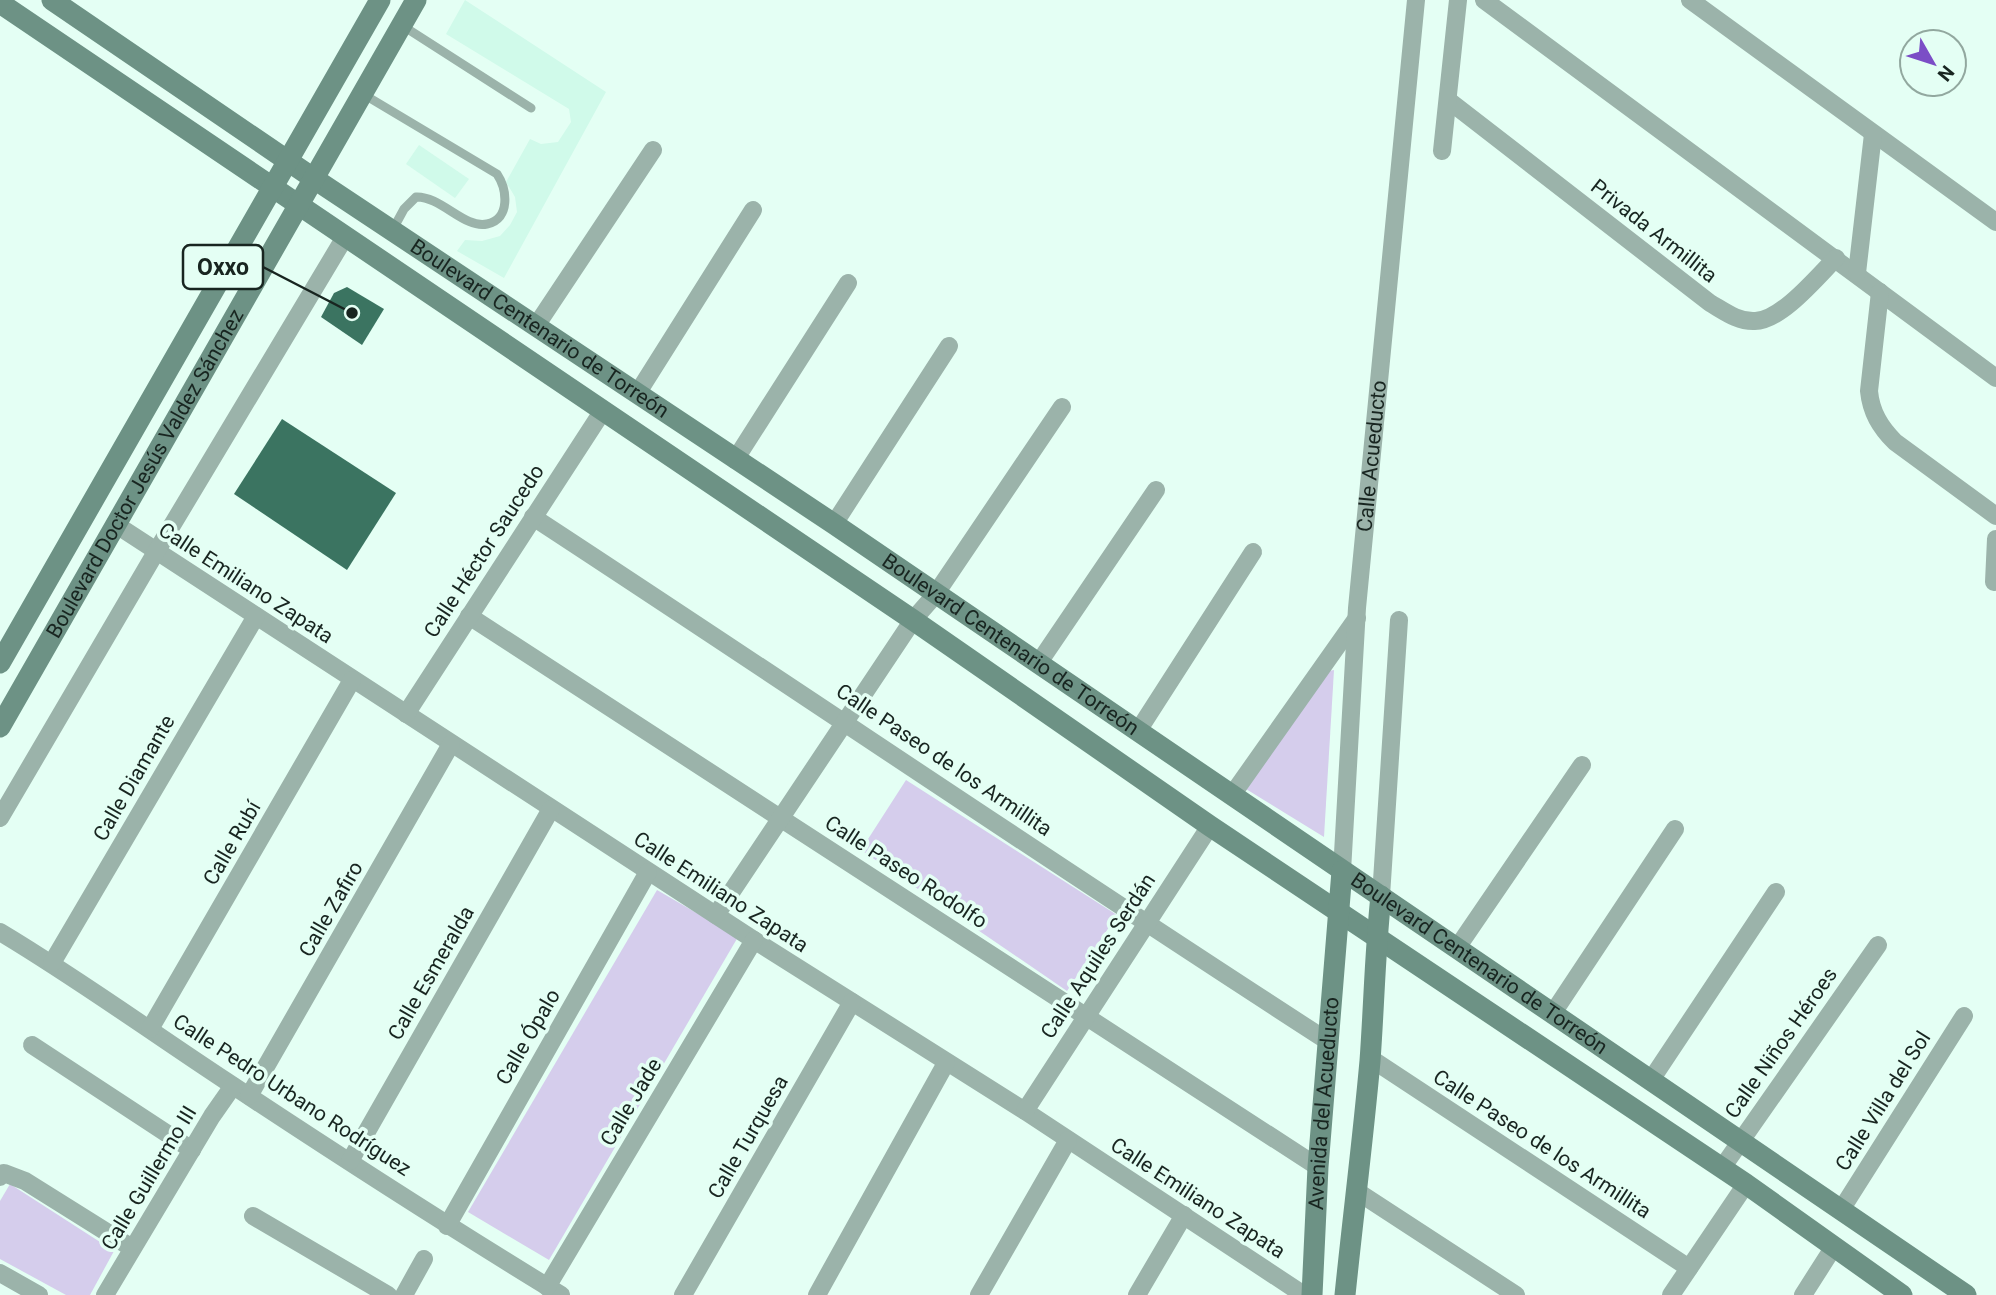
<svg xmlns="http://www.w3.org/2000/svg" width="1996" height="1295" viewBox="0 0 1996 1295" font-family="Roboto,sans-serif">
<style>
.built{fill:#d0faea}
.green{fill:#d5cdec}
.building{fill:#3b7461}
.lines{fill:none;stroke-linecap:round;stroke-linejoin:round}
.lane{stroke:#9bb3aa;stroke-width:9}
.street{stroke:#9bb3aa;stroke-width:18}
.secondary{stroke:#6d9285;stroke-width:21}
.labels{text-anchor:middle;stroke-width:7;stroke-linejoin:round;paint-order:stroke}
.street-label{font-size:21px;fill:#182520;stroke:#e4fff4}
.leader{fill:none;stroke:#182520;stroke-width:2.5}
.callout-dot{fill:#182520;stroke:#e4fff4;stroke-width:2.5}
.callout{fill:#e4fff4;stroke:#182520;stroke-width:2.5}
.callout-label{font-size:23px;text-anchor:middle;font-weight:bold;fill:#182520}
</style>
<rect width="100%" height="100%" fill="#e4fff4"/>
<g class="built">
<polygon points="465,0 606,92 504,278 457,251 465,240 482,241 500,236 510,225 517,212 515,197 506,182 530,139 541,144 558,142 571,122 569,109 446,34"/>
<polygon points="419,145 469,179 455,198 406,164"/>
</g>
<g class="green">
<polygon points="1334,670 1324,837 1246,789 1325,672"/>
<polygon points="906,780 1117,915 1067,991 861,850"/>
<polygon points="657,890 738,937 549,1260 468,1212"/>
<polygon points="10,1184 114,1251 90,1295 66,1295 0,1259 0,1201"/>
</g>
<g class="building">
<polygon points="347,287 384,309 362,345 321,317 334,293"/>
<polygon points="282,419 396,493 347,570 234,494"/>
</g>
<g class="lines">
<g class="lane">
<polyline points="403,26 531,108"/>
<path d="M363,94l134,80c10,15 14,45 -10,50 -23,5 -46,-28 -71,-27l-12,12 -12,22"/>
</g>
<g class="street">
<polyline points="1484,0 1996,378"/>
<polyline points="1690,0 1996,222"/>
<path d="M1448,100l262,203c14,8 28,19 45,18 26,0 63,-45 81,-63"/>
<polyline points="1442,151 1458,0"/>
<polyline points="1857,273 1873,134"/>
<path d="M1880,292l-11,99c2,21 11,36 26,51l101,74"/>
<polyline points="536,326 653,150"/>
<polyline points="637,394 753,210"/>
<polyline points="735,460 848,283"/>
<path d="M533,517c266,174 529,353 796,525"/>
<polyline points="115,524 754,940 1025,1111 1304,1295"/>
<polyline points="834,524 949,346"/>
<polyline points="1994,582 1996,539"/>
<polyline points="469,616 1318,1167"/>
<polyline points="1038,664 1156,490"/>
<polyline points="406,714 602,412"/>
<polyline points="1138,731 1253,552"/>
<polyline points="1232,795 1357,618"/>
<polyline points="0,818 156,552 345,237"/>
<path id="s1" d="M1342,871l15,-263 59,-608"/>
<polyline points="1381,896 1399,620"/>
<polyline points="716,915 913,620 935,595 1062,407"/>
<path d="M0,932c77,46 150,99 226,149 110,73 222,145 335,214"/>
<polyline points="1457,948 1582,765"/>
<polyline points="52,963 256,616"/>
<polyline points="1553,1013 1675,829"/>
<polyline points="150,1029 352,680"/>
<polyline points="32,1045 192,1150"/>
<polyline points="1370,1058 1689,1268"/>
<polyline points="1651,1080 1776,892"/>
<polyline points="249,1096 451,744"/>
<polyline points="1025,1111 1210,826"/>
<polyline points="350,1161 551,809"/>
<polyline points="1722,1168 1878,945"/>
<polyline points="0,1177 4,1173 25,1181 132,1248"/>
<polyline points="1358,1192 1516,1295"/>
<polyline points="1841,1210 1964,1016"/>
<polyline points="253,1216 388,1295"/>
<polyline points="447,1226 648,872"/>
<polyline points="0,1273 39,1295"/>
<polyline points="547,1287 754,940"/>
<polyline points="105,1295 212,1116 233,1086"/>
<polyline points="404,1295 424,1259"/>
<polyline points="683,1295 852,1002"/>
<polyline points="817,1295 946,1063"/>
<polyline points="979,1295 1068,1140"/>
<polyline points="1137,1295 1184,1215"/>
<polyline points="1671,1295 1746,1184"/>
<polyline points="1803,1295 1833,1248"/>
</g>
<g class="secondary">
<path id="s2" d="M52,0l261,178 521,346 1132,771"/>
<polyline points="0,3 913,620 1210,826 1746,1184 1902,1295"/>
<polyline points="0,663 380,0"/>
<path id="s3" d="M0,727l416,-727"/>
<path id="s4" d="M1312,1295l6,-128 24,-296"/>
<path d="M1345,1295c8,-78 18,-156 25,-234 4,-55 5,-110 11,-165"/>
</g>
</g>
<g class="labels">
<g class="street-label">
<text transform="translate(1654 231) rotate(38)" y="7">Privada Armillita</text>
<text dy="7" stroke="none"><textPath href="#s2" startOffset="588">Boulevard Centenario de Torreón</textPath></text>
<text dy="7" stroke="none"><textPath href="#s1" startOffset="416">Calle Acueducto</textPath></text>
<text dy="7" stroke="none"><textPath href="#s3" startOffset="292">Boulevard Doctor Jesús Valdez Sánchez</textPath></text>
<text transform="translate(484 551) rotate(-57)" y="7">Calle Héctor Saucedo</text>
<text transform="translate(246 583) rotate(33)" y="7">Calle Emiliano Zapata</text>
<text dy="7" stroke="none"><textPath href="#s2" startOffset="1155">Boulevard Centenario de Torreón</textPath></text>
<text transform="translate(944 760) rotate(34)" y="7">Calle Paseo de los Armillita</text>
<text transform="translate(134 778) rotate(-60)" y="7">Calle Diamante</text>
<text transform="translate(232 843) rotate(-60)" y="7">Calle Rubí</text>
<text transform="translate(906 872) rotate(33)" y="7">Calle Paseo Rodolfo</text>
<text transform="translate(721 892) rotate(33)" y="7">Calle Emiliano Zapata</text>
<text transform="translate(331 909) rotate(-60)" y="7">Calle Zafiro</text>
<text transform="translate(1098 956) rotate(-57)" y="7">Calle Aquiles Serdán</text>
<text dy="7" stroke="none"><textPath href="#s2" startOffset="1722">Boulevard Centenario de Torreón</textPath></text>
<text transform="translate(431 973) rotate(-60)" y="7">Calle Esmeralda</text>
<text transform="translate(528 1037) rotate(-60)" y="7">Calle Ópalo</text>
<text transform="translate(1781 1043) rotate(-55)" y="7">Calle Niños Héroes</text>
<text transform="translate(292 1095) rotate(33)" y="7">Calle Pedro Urbano Rodríguez</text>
<text transform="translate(1883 1101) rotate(-58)" y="7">Calle Villa del Sol</text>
<text transform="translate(631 1102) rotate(-59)" y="7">Calle Jade</text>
<text dy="7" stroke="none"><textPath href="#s4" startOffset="192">Avenida del Acueducto</textPath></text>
<text transform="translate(748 1137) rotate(-60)" y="7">Calle Turquesa</text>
<text transform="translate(1542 1144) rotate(33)" y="7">Calle Paseo de los Armillita</text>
<text transform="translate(149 1178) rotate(-59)" y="7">Calle Guillermo III</text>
<text transform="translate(1198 1198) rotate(33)" y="7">Calle Emiliano Zapata</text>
</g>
</g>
<path class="leader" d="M352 313L263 267"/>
<circle class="callout-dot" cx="352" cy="313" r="7"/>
<rect class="callout" x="183" y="245" width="80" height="44" rx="7"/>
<g class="callout-label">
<text x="223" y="275">Oxxo</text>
</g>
<g transform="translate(1933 63) rotate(129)"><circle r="33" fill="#e4fff4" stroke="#92a89f" stroke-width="2"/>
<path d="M0-5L12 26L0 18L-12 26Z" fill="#7b4ec6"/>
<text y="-10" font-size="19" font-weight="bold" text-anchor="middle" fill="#182520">N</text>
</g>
</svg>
